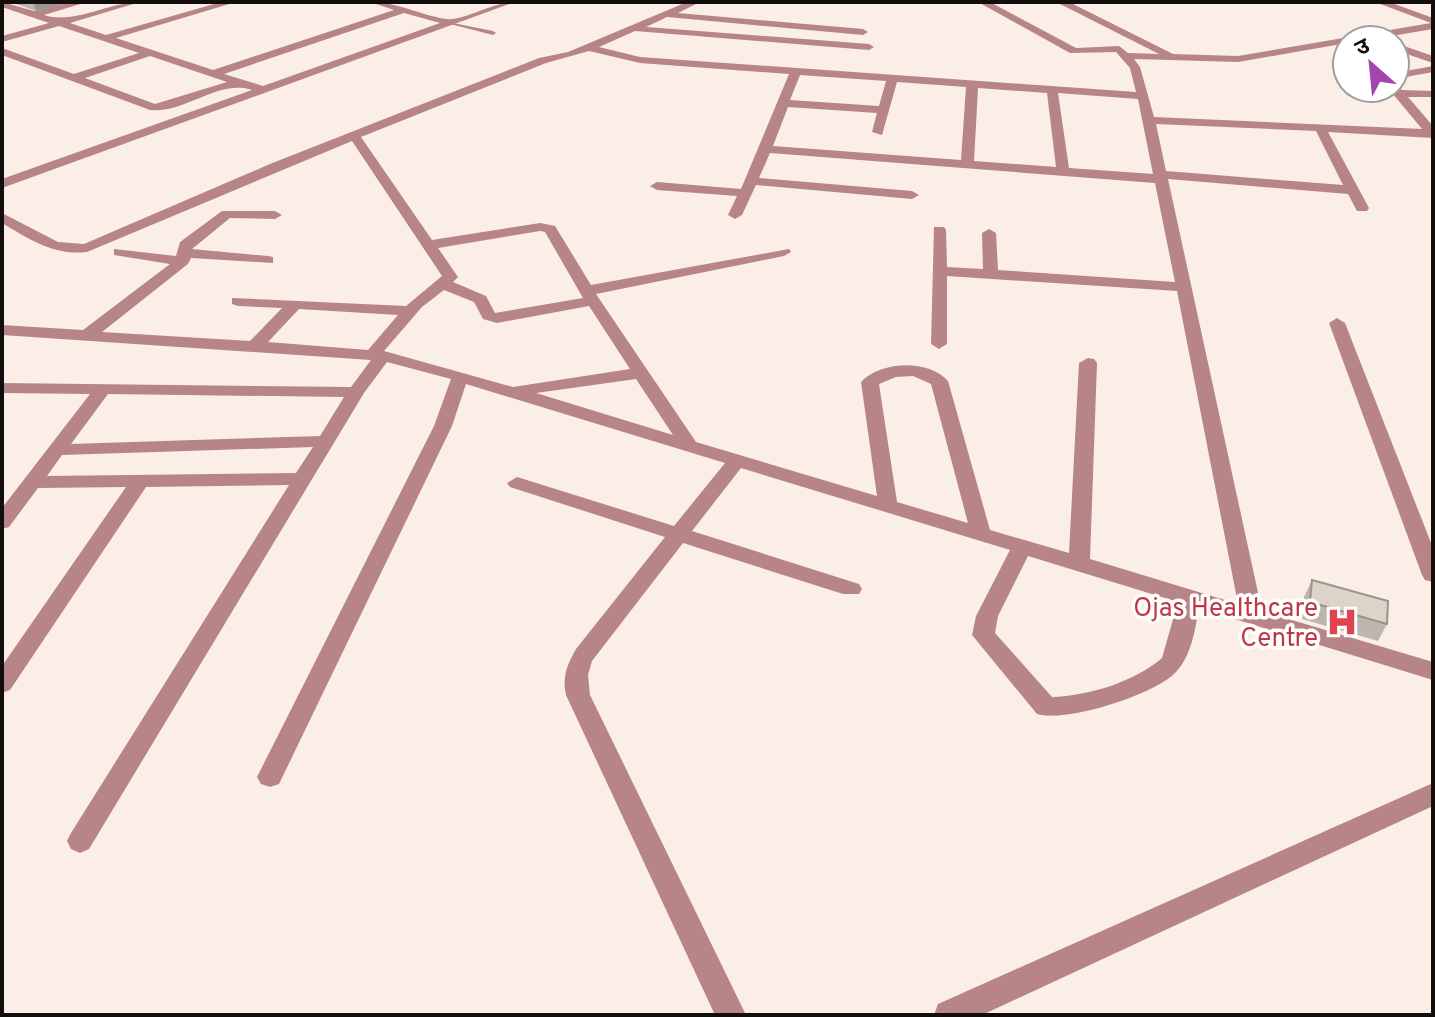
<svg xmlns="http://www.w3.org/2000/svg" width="1435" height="1017" viewBox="0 0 1435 1017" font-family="Overpass,'Noto Sans Devanagari',sans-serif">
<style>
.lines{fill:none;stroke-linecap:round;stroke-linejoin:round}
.service{fill:#b78587;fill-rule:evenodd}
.minor{fill:#b78587;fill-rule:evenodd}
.wall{fill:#bdb6ad}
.shaded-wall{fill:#9a948d}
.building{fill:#dcd4c9;stroke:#9a948d;stroke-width:2}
.labels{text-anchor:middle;stroke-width:7;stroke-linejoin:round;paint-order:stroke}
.health-label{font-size:26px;fill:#be3a42;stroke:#fff;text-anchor:end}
</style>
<rect width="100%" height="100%" fill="#faeee6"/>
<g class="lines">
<polygon class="service" points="448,22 493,31 496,33 493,35 450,24"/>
<g class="minor">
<path d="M2,2l32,9 37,-9h16l-43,13c31,10 64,-13 96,-13l-70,21 36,12 115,-33h15l-120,36 97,32 181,-60 -24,-8c27,0 50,13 76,17 19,2 46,-17 69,-17l-513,186v-9l250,-89c-34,-11 -67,24 -102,20l-148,-55v-7l72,26 65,-21 -80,-27 -57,16v-6l47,-13 -47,-16zM404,13l36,10 -177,63 -39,-12zM150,56l77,26 -72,22 -70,-26z"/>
<path d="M687,2h13l-22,11 185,16 5,3 -5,3 -196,-18 -21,10 223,17 5,3 -5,3 -234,-19 -36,16 41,10 496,35 -6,-24 -14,-16 -46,1 -92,-51h12l86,46 43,-2 9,7 31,1 -103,-52h13l104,52 65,2 193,-33 -56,-21h14l44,16v11l-65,11h-21v3l-109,19 -104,-3 6,8 14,50 268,12 -34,-41h7v-3l7,5 31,1v6h-25l25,29v12l-105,-6 41,76 -2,3h-10l-9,-17 -180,-15 94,432 171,51v18l-234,-72c-4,21 -7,47 -23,64 -20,22 -109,51 -139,42l-65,-79 4,-19 34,-66 -269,-82 -49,63 167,53 3,5 -3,5h-16l-160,-51 -91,118 -4,14 2,20 156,320h-31l-149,-320c-4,-18 1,-30 10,-46l89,-112 -155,-50 -3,-4 10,-6 157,49 51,-63 -259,-79 -14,42 -173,358 -9,3 -9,-3 -4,-7 177,-351 17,-47 -64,-17 -23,31 -275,456 -9,4 -9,-4 -4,-8 4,-8 218,-348 -143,2 -136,203 -8,3v-27l124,-179 -88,1 -29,39 -7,2v-21l88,-114 -88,-1v-10l349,4 20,-27 -369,-25v-10l81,5 87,-66 -56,-9v-6l62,7 4,-14 42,-31h53l7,4 -7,4 -45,-1 -38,31 76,7 5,1v6l-82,-5 -3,6 -86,68 148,9 32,-33 -44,-2 -6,-2v-6l174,8 36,-30 -90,-135 -265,111c-33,4 -58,-13 -85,-29v-10l56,29 26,2 186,-80 269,-106 29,-6zM589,51l51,12 149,11 -48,115 -84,-7 -7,4 7,4 80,6 -9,19 7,4 7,-4 14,-30 156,14 7,-4 -7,-4 -153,-13 11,-25 385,30 20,99 -177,-12 -2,-37 -7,-4 -7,4 1,36 -36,-2 -1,-37 -2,-3h-10l-3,117 8,5 8,-5v-68l230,15 61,313 -148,-45 7,-196 -3,-4 -6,-1 -9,5 -10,190 -79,-23 -42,-149c-20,-22 -67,-20 -87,1l16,114 -181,-54 -100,-148 188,-38 7,-4 -2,-3 -198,36 -36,-59 -15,-3 -108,17 -71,-103 185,-74zM800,75l86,6 -7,25 -89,-6zM897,82l69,5 -5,73 -188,-14 15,-39 89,6 -5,19 10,3zM978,88l69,5 9,74 -82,-6zM1058,93l80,6 15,75 -84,-6zM1156,124l160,7 27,54 -177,-14zM540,231l5,1 38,66 -88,15 -9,-17 -33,-14 5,-5 -20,-29zM444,290l30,12 9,17 14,4 92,-17 41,63 -117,18 -129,-36 38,-44zM299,309l99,6 -30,35 -100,-8zM913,376l18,8 37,139 -71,-21 -18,-118 17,-7zM636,379l37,56 -137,-42zM108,394l236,3 -24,39 -249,8zM313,447l-17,26 -249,3 15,-21zM1028,556l150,46 -16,56c-28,24 -74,38 -110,39l-57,-64 3,-17z"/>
<polygon points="1395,43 1433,56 1433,63 1395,50"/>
<polygon points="1433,66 1433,72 1395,79 1395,73"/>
<polygon points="1337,318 1345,323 1433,548 1433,582 1425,580 1422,575 1329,323"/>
<polygon points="1433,783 1433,806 982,1015 934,1015 938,1004"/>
</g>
</g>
<g class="wall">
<polygon points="15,2 71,2 36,11 16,4"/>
<polygon points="1312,580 1387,624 1378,641 1302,619 1304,597"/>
</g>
<polygon class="shaded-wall" points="33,2 71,2 36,11"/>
<polygon class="building" points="1312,580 1388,601 1387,624 1310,602"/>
<defs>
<symbol id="hospital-bare" viewBox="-9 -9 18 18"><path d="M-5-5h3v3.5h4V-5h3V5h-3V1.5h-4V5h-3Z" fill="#e0444e" stroke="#fff" stroke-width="2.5" paint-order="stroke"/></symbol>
</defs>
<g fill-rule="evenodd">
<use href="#hospital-bare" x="1320" y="600" width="44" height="44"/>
</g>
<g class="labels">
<g class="health-label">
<text x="1318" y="616">Ojas Healthcare<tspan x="1318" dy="30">Centre</tspan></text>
</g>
</g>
<rect width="1435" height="1017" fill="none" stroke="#120e0b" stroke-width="8"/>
<g transform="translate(1371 64) rotate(333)"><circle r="38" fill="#ffffff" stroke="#a09f9d" stroke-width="2"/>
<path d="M0-6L14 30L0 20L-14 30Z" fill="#a445ae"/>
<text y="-12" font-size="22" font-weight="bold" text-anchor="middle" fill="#120e0b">उ</text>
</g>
</svg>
